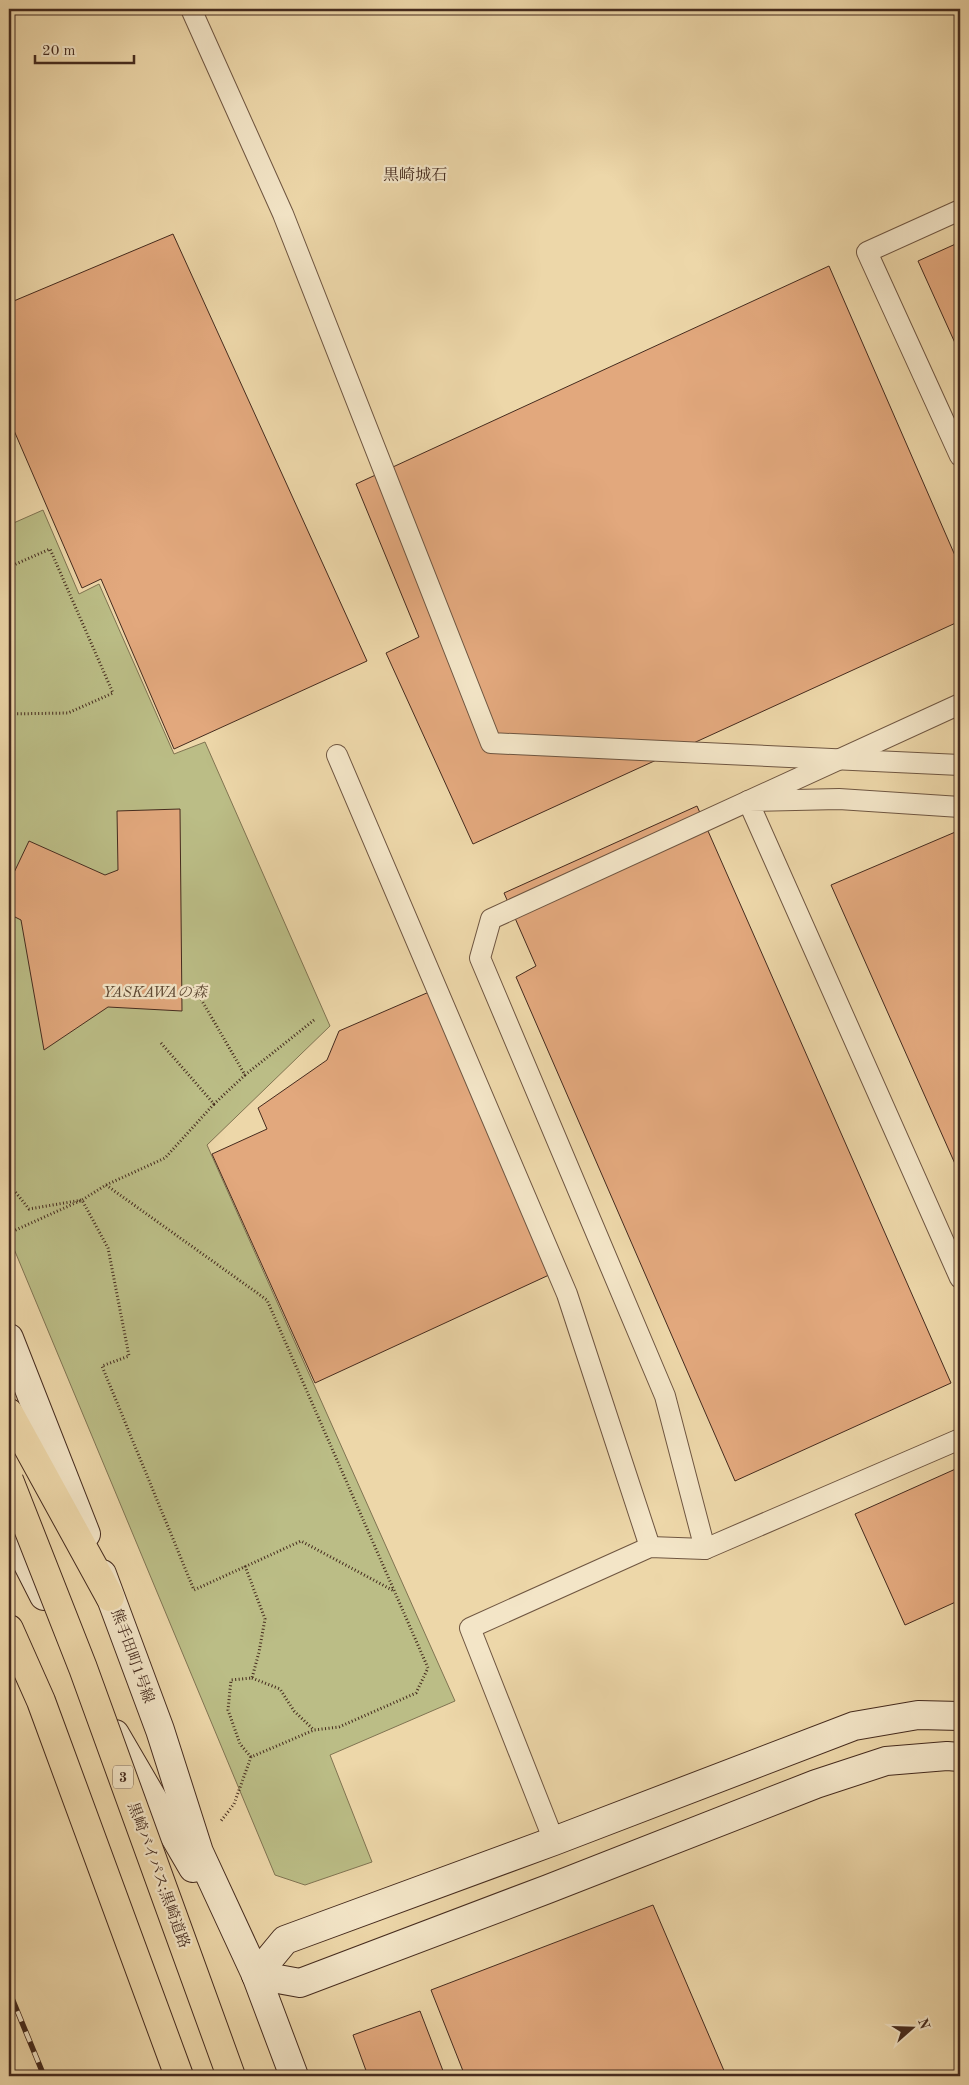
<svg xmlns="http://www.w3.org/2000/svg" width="969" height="2085" viewBox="0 0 969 2085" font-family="'Old Standard TT','Noto Serif JP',serif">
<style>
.green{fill:#bbbd86;stroke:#807452}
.building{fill:#e2a87d;stroke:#452b1e}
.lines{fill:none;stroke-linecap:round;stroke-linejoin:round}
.lane-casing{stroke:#6f5641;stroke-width:22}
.secondary-casing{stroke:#452b1e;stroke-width:30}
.highway-casing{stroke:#452b1e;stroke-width:30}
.path{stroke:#452b1e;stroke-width:3;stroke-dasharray:1 2.5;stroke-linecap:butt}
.lane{stroke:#f3e5c7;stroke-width:20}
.secondary{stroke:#f3e5c7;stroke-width:28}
.highway{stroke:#edd7a9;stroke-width:28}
.rail-casing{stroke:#452b1e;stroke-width:5.5}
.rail{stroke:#f3e5c7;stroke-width:4;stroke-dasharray:11;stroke-linecap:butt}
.highway-bridge-casing{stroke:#452b1e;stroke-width:30;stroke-linecap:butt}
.highway-bridge{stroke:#edd7a9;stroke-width:28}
.labels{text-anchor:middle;stroke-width:4.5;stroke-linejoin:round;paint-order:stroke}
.shield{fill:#f3e5c7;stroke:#796351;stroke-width:1}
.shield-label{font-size:14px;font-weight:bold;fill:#452b1e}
.park-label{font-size:15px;font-style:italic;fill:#5d4833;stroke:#f3e5c7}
.street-label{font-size:15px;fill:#452b1e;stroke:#f3e5c7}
.neighbourhood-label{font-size:16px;fill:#452b1e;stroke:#f3e5c7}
</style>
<rect width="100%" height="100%" fill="#edd7a9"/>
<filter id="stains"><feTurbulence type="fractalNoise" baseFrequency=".004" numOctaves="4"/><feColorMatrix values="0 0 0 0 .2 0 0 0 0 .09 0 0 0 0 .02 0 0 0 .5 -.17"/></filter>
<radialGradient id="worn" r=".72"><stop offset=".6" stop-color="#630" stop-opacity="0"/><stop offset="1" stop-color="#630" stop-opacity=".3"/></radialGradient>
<polygon class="green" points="43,510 79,594 99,584 174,754 205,742 330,1026 207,1145 455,1701 330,1755 372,1862 305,1885 275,1875 9,1237 9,525"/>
<g class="building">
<polygon points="173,234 367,661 174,749 101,579 82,588 9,419 9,303"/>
<polygon points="960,242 960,354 918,261"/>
<polygon points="829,266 960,567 960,621 473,844 386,653 419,637 356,484"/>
<polygon points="697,806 951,1383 735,1481 516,977 536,966 504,893"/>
<polygon points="180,809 182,1011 108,1007 44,1050 21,920 9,914 9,883 29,841 105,875 118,870 117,811"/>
<polygon points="960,830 960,1175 831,885"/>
<polygon points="429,992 549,1275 315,1383 212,1154 267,1129 258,1108 327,1060 339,1031"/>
<polygon points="960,1467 960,1600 905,1625 855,1514"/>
<polygon points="653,1905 725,2073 717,2076 465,2076 431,1990"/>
<polygon points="420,2011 445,2076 368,2076 353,2035"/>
</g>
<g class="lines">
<defs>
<g id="lane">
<polyline points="191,9 283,214 491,743 960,765"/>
<polyline points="960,210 867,252 960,456"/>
<polyline points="337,755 567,1294 650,1547"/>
<polyline points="960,807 839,799 748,801 960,1278"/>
<polyline points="705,1549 665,1396 480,958 491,919 960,704"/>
<polyline points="554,1841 470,1628 650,1547 705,1549 960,1439"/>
</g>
<g id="secondary">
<polyline points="9,1338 86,1534"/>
<polyline points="9,1527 44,1596"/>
<polyline points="102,1574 160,1730 199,1852 256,1975 294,2076"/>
<polyline points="115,1734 193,1868"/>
<polyline points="256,1975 285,1940 554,1841 854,1726 918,1715 960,1716"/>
<polyline points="256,1975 300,1983 548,1889 816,1784 886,1761 947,1756 960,1757"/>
</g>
<g id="highway">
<polyline points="9,1413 110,1597"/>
<polyline points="9,1629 41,1701 179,2076"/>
</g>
</defs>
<use href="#lane" class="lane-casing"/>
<use href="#secondary" class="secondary-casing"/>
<use href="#highway" class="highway-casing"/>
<g class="path">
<polyline points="9,567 50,549 113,693 68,713 9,714"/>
<polyline points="194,987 245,1075 314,1020"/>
<polyline points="161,1043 214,1104 245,1075"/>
<polyline points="9,1184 29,1209 82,1200 108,1248 129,1356 102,1366 194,1590 301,1541 394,1591"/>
<polyline points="106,1185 267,1300 428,1668 416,1693 339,1727 314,1730 251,1757 234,1804 221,1821"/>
<polyline points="9,1233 82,1200 106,1185 165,1158 214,1104"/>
<polyline points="245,1566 265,1619 259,1652 252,1678 231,1680 228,1710 240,1744 251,1757"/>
<polyline points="252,1678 280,1689 294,1711 314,1730"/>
</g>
<use href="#lane" class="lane"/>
<use href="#secondary" class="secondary"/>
<use href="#highway" class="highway"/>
<defs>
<g id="rail">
<polyline points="9,1991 44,2076"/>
<polyline points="9,2065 14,2076"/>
</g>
</defs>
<use href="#rail" class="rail-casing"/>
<use href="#rail" class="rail"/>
<defs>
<polyline id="highway-bridge" points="9,1480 83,1668 231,2076"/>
</defs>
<use href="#highway-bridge" class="highway-bridge-casing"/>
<use href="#highway-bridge" class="highway-bridge"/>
</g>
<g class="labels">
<rect class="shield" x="113" y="1765.5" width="20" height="23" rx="4"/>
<g class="shield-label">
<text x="123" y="1782">3</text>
</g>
<g class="park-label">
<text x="155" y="997">YASKAWAの森</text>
</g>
<g class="street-label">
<text transform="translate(133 1656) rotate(70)" y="5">熊手田町1号線</text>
<text transform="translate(159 1875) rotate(70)" y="5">黒崎バイパス;黒崎道路</text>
</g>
<g class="neighbourhood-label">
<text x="415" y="180">黒崎城石</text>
</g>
</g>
<rect width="969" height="2085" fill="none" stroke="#edd7a9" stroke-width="30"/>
<rect x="10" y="10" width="949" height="2065" fill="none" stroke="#452b1e" stroke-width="2.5"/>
<rect x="15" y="15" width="939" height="2055" fill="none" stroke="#452b1e"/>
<g transform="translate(912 2028) rotate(70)" stroke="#f3e5c7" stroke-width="4" paint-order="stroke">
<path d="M0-4L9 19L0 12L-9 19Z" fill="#452b1e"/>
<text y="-8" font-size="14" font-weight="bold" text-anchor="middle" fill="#452b1e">N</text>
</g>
<path d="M35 55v8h99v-8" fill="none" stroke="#452b1e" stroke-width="2.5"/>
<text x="42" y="55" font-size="15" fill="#452b1e" stroke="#f3e5c7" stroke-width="4" paint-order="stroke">20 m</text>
<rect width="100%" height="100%" filter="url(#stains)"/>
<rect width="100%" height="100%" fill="url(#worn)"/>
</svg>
